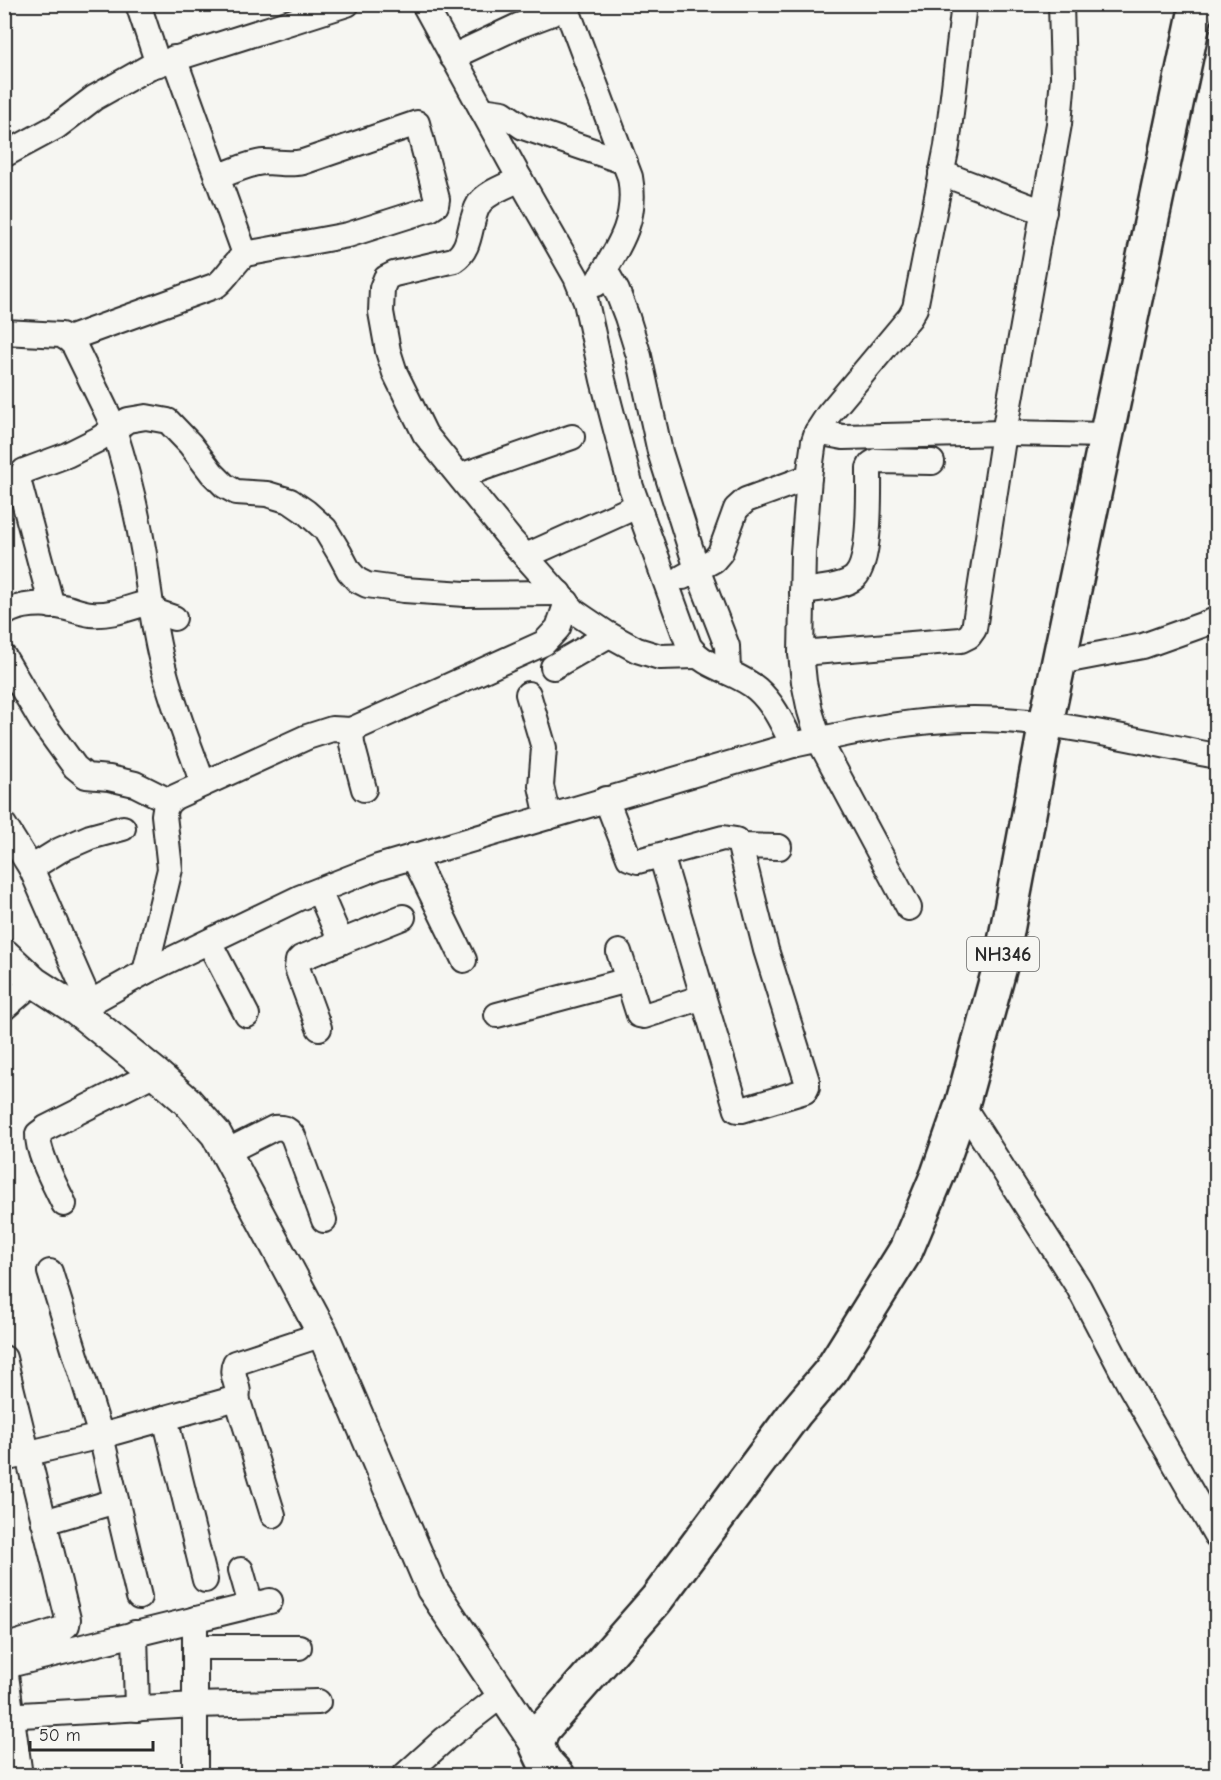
<svg xmlns="http://www.w3.org/2000/svg" width="1221" height="1780" viewBox="0 0 1221 1780" font-family="'Comic Neue',sans-serif">
<style>
.lines{fill:none;stroke-linecap:round;stroke-linejoin:round}
.minor-casing{stroke:#2b2b2b;stroke-width:28}
.major-casing{stroke:#2b2b2b;stroke-width:34}
.highway-casing{stroke:#2b2b2b;stroke-width:38}
.minor{stroke:#f6f6f2;stroke-width:24}
.major{stroke:#f6f6f2;stroke-width:30}
.highway{stroke:#f6f6f2;stroke-width:33}
.labels{text-anchor:middle;stroke-width:5;stroke-linejoin:round;paint-order:stroke}
.shield{fill:#f6f6f2;stroke:#686867;stroke-width:1.5}
.shield-label{font-size:20px;font-weight:bold;fill:#2b2b2b}
</style>
<rect width="100%" height="100%" fill="#f6f6f2"/>
<filter id="ink" filterUnits="userSpaceOnUse"><feTurbulence type="fractalNoise" baseFrequency=".0167" numOctaves="2"/><feDisplacementMap in="SourceGraphic" scale="12" xChannelSelector="R" yChannelSelector="G"/><feConvolveMatrix kernelMatrix="1 2 1 2 8 2 1 2 1" color-interpolation-filters="sRGB"/></filter>
<g filter="url(#ink)">
<g class="lines">
<defs>
<g id="minor">
<polyline points="138,4 158,64"/>
<path d="M424,4l96,175 56,98 10,25 17,78 28,107 58,159c16,23 48,25 68,43 17,15 26,36 36,56"/>
<path d="M565,4l65,173c8,44 -12,71 -34,107"/>
<polyline points="452,57 518,26 566,8"/>
<polyline points="174,58 245,254"/>
<polyline points="482,110 503,113 523,127 625,162"/>
<polyline points="4,155 56,127 94,98 149,67 347,4"/>
<polyline points="941,173 1044,212"/>
<path d="M520,179c-13,7 -33,13 -41,25 -11,18 -6,44 -25,56l-60,14 -8,4 -4,10 -1,24 7,39 7,22 30,61 85,105 65,73 31,21 31,17 23,7 36,-1"/>
<polyline points="605,270 617,291 627,317 639,356 660,452 697,569 727,646 728,671"/>
<polyline points="4,332 61,335 68,339 74,345 115,429"/>
<path d="M68,339l149,-54c11,-9 17,-22 28,-31l103,-19 82,-26 6,-4 1,-6 -20,-76 -114,39c-13,3 -25,0 -39,0 -16,1 -32,10 -47,15"/>
<path d="M114,430c13,40 23,82 30,124 5,37 9,73 18,108 10,42 27,82 41,122"/>
<polyline points="817,432 843,437 1004,433 1107,435"/>
<polyline points="460,476 572,437"/>
<polyline points="526,556 637,506"/>
<polyline points="683,577 714,560 720,553 736,509 746,500 809,477"/>
<path d="M802,591c14,-2 43,-4 53,-14 16,-16 14,-85 14,-109l2,-4 5,-3 56,1"/>
<polyline points="52,606 19,483 20,476 24,471 67,455 97,440 128,420 146,417 168,421 190,444 212,473 225,486 236,492 267,494 290,501 306,512 325,529 340,554 349,571 357,580 367,585 404,590 465,594 559,593"/>
<polyline points="151,610 174,618"/>
<path d="M4,614c15,-11 42,-11 59,-7 9,2 19,6 28,7 20,2 40,-7 59,-12"/>
<polyline points="801,653 961,640 969,636 974,629 1004,433 1059,124 1063,77 1061,4"/>
<polyline points="4,657 41,720 75,767 86,776 109,778 135,784 169,801"/>
<polyline points="1059,662 1143,646 1216,620"/>
<polyline points="553,667 609,635"/>
<polyline points="528,694 544,748 541,786 548,817"/>
<polyline points="351,730 352,744 364,789"/>
<polyline points="606,799 627,853 629,858 638,861 723,838 736,840 740,846 766,950 807,1081 807,1087 805,1091 742,1110 737,1110 661,855"/>
<polyline points="4,825 31,868 90,1003"/>
<polyline points="740,846 779,847"/>
<polyline points="413,856 464,960"/>
<polyline points="31,868 60,850 90,837 123,828"/>
<polyline points="319,891 341,942"/>
<polyline points="909,908 819,740 810,711 804,682 801,653 803,553 809,477 814,441 817,432 828,415 910,317 915,308 947,146 964,4"/>
<polyline points="209,942 247,1015"/>
<polyline points="619,952 639,1015 644,1016 703,997"/>
<path d="M145,972l25,-103 -6,-54c1,-9 4,-13 11,-18l132,-60 25,-8 19,1 193,-87 14,-15 9,-26"/>
<polyline points="4,1008 34,982"/>
<path d="M77,1010l68,-38 154,-74 79,-31 415,-122c51,-11 101,-22 153,-25 91,-6 182,19 270,36"/>
<polyline points="497,1015 628,980"/>
<polyline points="319,1028 297,968 298,961 301,958 403,917"/>
<polyline points="962,1105 1079,1288 1128,1382 1216,1535"/>
<path d="M226,1152l48,-24c9,-1 13,0 19,8l31,84"/>
<path d="M64,1204c-8,-17 -27,-51 -26,-70l8,-6 109,-55"/>
<polyline points="50,1272 101,1436 139,1597"/>
<polyline points="4,1358 68,1619 67,1625 62,1629 4,1647"/>
<polyline points="237,1398 273,1515"/>
<polyline points="165,1418 205,1580"/>
<path d="M4,1459l97,-23 136,-38c4,-11 -8,-23 -2,-35l88,-29"/>
<polyline points="44,1522 116,1501"/>
<polyline points="241,1570 251,1605"/>
<polyline points="135,1633 137,1709"/>
<polyline points="195,1647 299,1647"/>
<polyline points="4,1716 195,1705 318,1702"/>
<polyline points="20,1776 6,1675 7,1670 13,1664 270,1601"/>
<polyline points="195,1776 195,1619"/>
<polyline points="404,1776 445,1739 503,1694"/>
</g>
<polyline id="major" points="4,954 34,982 77,1010 155,1073 187,1101 216,1134 323,1334 432,1589 537,1746"/>
<polyline id="highway" points="558,1776 544,1761 537,1746 542,1730 656,1600 796,1412 830,1372 906,1250 938,1174 962,1105 1001,963 1046,723 1197,4"/>
</defs>
<use href="#minor" class="minor-casing"/>
<use href="#major" class="major-casing"/>
<use href="#highway" class="highway-casing"/>
<use href="#minor" class="minor"/>
<use href="#major" class="major"/>
<use href="#highway" class="highway"/>
</g>
</g>
<g class="labels">
<rect class="shield" x="967" y="937" width="72" height="34" rx="4.5"/>
<g class="shield-label">
<text x="1003" y="961">NH346</text>
</g>
</g>
<rect width="1221" height="1780" fill="none" stroke="#f6f6f2" stroke-width="24"/>
<rect x="12" y="12" width="1197" height="1756" fill="none" stroke="#2b2b2b" stroke-width="2" filter="url(#ink)"/>
<path d="M30 1741v9h123v-9" fill="none" stroke="#2b2b2b" stroke-width="3"/>
<text x="39" y="1741" font-size="18" fill="#2b2b2b" stroke="#f6f6f2" stroke-width="4.5" paint-order="stroke">50 m</text>
</svg>
